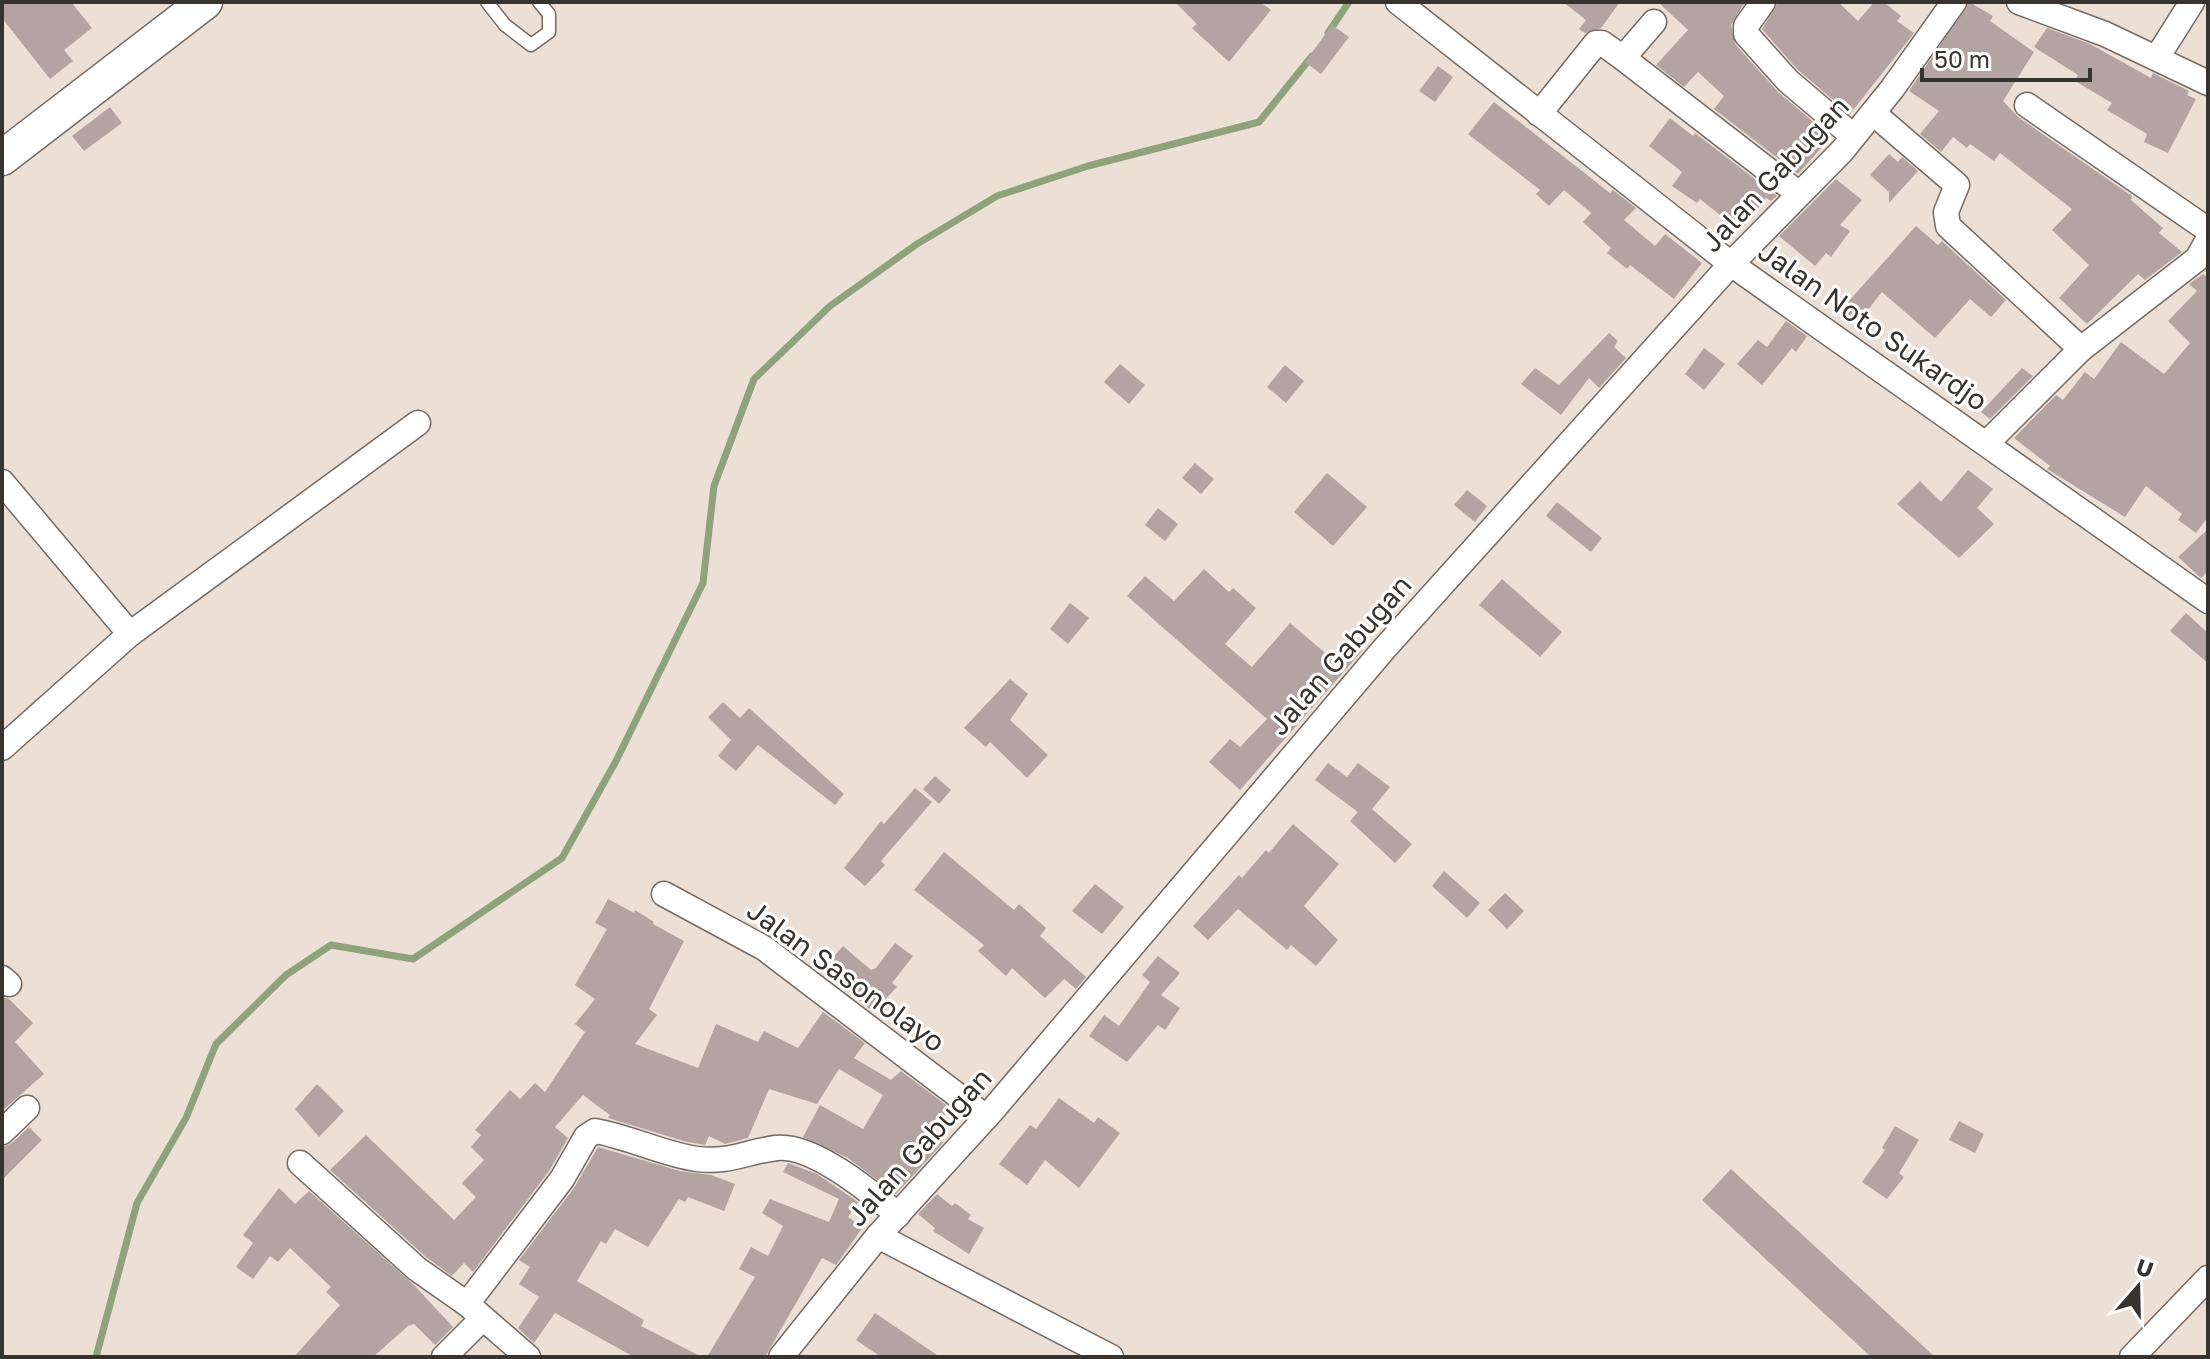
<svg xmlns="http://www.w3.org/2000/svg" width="2210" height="1359" viewBox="0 0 2210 1359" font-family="'Golos Text',sans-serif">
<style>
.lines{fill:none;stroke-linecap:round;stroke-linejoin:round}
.stream{stroke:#8ea27b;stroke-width:7}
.building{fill:#b3a3a1}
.lane-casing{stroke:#756a61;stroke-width:15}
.street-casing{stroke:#756a61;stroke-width:27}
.secondary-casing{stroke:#756a61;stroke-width:37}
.lane{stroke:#fff;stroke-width:12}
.street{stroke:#fff;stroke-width:24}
.secondary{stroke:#fff;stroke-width:34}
.labels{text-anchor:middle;stroke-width:6;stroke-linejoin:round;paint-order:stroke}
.street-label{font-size:28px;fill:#37332f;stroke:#fff}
</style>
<rect width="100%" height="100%" fill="#ece0d6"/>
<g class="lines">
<g class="stream">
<polyline points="1328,33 1349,2"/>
<polyline points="96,1357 137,1203 186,1118 216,1044 286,975 331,945 413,959 562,858 616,761 703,583 714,486 754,379 830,306 917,244 997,196 1088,166 1259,122 1312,56"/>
</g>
</g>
<g class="building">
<polygon points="2,2 71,2 92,28 64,50 73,61 50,79 2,18"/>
<polygon points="1175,2 1260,2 1271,10 1229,62 1192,28 1197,24"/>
<polygon points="1563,2 1620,2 1601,28 1585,33 1579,29 1586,20"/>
<polygon points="1658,2 1745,2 1731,25 1735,44 1778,92 1831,137 1798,174 1714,109 1724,96 1698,72 1684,87 1656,65 1688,30"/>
<polygon points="1778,2 1838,2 1858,21 1874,2 1884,2 1901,16 1897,21 1914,33 1850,114 1798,70 1762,29"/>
<polygon points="1969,2 1993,16 1990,21 2034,52 2003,101 2018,117 2132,196 2131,200 2163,228 2159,233 2182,252 2145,280 2138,274 2087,324 2059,298 2089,265 2052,230 2072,209 2000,153 1994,161 1970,144 1967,148 1953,137 1941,152 1920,134 1939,111 1909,91"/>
<polygon points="1332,25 1349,37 1321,74 1305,62"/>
<polygon points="2047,28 2090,44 2151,78 2153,73 2189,91 2187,95 2196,99 2168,153 2144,142 2147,134 2107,110 2112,103 2075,81 2078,75 2034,47"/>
<polygon points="1438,66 1453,77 1435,102 1419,91"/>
<polygon points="1494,102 1610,193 1613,190 1636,208 1624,220 1655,246 1665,234 1702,263 1674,299 1630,265 1627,269 1607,253 1611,248 1583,222 1591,213 1564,190 1549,206 1536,194 1540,190 1468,134"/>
<polygon points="110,107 122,123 84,151 72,136"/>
<polygon points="1670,118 1693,136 1695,133 1777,196 1771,201 1766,198 1740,231 1700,199 1697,203 1672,186 1682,172 1649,146"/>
<polygon points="1889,154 1898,162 1902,157 1918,171 1889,203 1889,192 1870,175"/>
<polygon points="1836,179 1862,200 1840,225 1850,231 1831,257 1826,253 1815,266 1779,236"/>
<polygon points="1916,226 1938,245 1942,241 2006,300 1991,317 1970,299 1935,338 1882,292 1856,325 1839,312"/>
<polygon points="2203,274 2208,278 2208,517 2196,533 2178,520 2182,514 2146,486 2125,517 2047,469 2050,466 2014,438 2056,395 2063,400 2085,372 2094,379 2121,342 2164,374 2190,343 2168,321 2197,291 2189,284"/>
<polygon points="1786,321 1807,336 1796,352 1792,348 1762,385 1737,364 1758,340 1767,347"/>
<polygon points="1609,333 1618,341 1614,347 1626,358 1599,388 1589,378 1561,415 1521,384 1535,368 1559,385"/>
<polygon points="1704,348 1725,364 1704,390 1685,374"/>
<polygon points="1120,364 1145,385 1129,404 1104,382"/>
<polygon points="1285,365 1304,381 1286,403 1267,387"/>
<polygon points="2022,368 2033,376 1990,419 1981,412"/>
<polygon points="1195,463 1214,479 1201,494 1182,478"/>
<polygon points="1968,470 1993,489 1977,508 1994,524 1959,558 1897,504 1920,481 1941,502"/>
<polygon points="1327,473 1367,507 1333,546 1294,512"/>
<polygon points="1467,490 1487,506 1475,522 1454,505"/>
<polygon points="1557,502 1602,538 1591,552 1546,516"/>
<polygon points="1158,508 1178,524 1165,541 1145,525"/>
<polygon points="2208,529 2208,571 2201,578 2178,557"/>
<polygon points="1204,569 1229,592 1233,588 1256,608 1225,644 1252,667 1290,623 1338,664 1355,644 1363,650 1240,790 1209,762 1230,739 1240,747 1267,719 1127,596 1145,576 1174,601"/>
<polygon points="1502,579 1562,632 1540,657 1479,605"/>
<polygon points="1070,603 1089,618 1068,644 1050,629"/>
<polygon points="2186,613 2208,633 2208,663 2170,631"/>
<polygon points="1010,679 1028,694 1010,720 1048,755 1027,778 990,742 986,747 964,728"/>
<polygon points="723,702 740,718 749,708 844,794 835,805 758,745 736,771 718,756 731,740 708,717"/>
<polygon points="1328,763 1347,777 1358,763 1390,787 1372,809 1412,844 1395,863 1350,821 1358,812 1315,780"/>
<polygon points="935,776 951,790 939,804 923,789"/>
<polygon points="915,788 932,802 881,861 885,865 865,886 844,868 881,821 884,824"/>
<polygon points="1293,824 1339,864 1304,906 1338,940 1316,966 1291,945 1287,950 1238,909 1208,940 1193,926 1239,875 1242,878 1266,850 1269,853"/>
<polygon points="944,852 1014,910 1019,904 1046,928 1040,936 1086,977 1076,989 1064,979 1045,998 1012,968 1006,976 978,951 984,945 914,890"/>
<polygon points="1444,871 1480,903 1467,918 1432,886"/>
<polygon points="1095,884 1124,907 1102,934 1072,911"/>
<polygon points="1505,893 1524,911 1507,929 1488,910"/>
<polygon points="608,899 634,913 635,910 654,922 653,924 684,941 649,1009 657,1015 635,1044 698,1068 716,1024 758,1042 764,1031 798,1048 823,1012 865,1043 854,1058 891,1080 901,1071 950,1108 933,1131 943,1143 896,1194 848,1158 803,1137 820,1105 863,1129 883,1095 839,1069 817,1104 769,1089 748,1138 725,1144 709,1136 705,1145 687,1142 608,1118 610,1115 583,1095 555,1127 568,1138 549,1171 473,1272 464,1263 452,1276 426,1257 330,1170 366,1135 454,1220 476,1197 462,1183 484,1160 471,1147 481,1135 475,1130 510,1090 520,1099 535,1083 545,1092 585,1032 575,1024 595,999 575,985 607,929 595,923"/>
<polygon points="895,943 913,956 892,983 897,987 873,1012 823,969 843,946 871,970 876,968"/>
<polygon points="1158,956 1180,973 1161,995 1180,1008 1165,1030 1158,1025 1127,1062 1089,1036 1104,1015 1119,1026 1150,982 1142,975"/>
<polygon points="2,997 9,999 33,1023 15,1042 44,1074 2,1111"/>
<polygon points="317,1084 344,1111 319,1137 295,1109"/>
<polygon points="1059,1098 1094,1123 1098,1117 1120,1133 1079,1188 1045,1160 1027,1185 999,1164 1030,1125 1036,1129"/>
<polygon points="1959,1121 1984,1134 1975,1153 1949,1140"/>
<polygon points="1895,1126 1919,1140 1899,1173 1904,1177 1887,1199 1862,1182 1885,1150 1882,1148"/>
<polygon points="29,1127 42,1140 2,1180 2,1147 12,1143"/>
<polygon points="598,1147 680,1171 711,1175 735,1184 724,1211 688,1197 685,1202 679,1199 648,1247 615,1229 606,1244 601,1241 577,1281 644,1320 641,1326 702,1357 634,1357 555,1313 534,1343 518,1328 539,1297 519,1284 530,1267 519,1260 574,1188"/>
<polygon points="788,1163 817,1174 858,1202 848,1217 863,1227 836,1265 822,1258 765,1357 707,1357 755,1277 739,1269 751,1247 768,1256 783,1226 762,1213 770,1199 829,1222 839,1199 783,1172"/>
<polygon points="1731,1169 1935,1357 1871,1357 1702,1200"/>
<polygon points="279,1188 295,1204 309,1191 414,1285 453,1327 435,1345 414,1324 408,1326 373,1357 294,1357 340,1305 326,1292 331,1287 290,1248 278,1262 270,1256 253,1279 236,1267 253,1243 243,1235"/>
<polygon points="937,1194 952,1206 955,1203 971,1215 968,1219 984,1228 969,1254 933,1231 935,1228 918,1214"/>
<polygon points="875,1313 940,1357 881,1357 856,1340"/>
</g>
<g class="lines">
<defs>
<polyline id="lane" points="487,2 505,25 531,45 549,32 549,14 539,2"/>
<g id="street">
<polyline points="1398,2 1731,264 2208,601"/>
<polyline points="1763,2 1746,26 1746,34 1788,81 1853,136"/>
<polyline points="2019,2 2105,34 2208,83"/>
<polyline points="1654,22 1623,58 1799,194"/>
<polyline points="2158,56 2192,2"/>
<polyline points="2027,105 2208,230"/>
<polyline points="1873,113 1957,185 1946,212 1948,226 2081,349"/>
<polyline points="1539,114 1596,43 1602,43 1623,58"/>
<polyline points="1987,443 2081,349 2197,259 2208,240"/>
<polyline points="2,482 130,634 418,423"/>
<polyline points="2,748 130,634"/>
<polyline points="664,894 764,948 986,1117"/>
<polyline points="2,978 9,984"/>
<polyline points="2,1132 27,1108"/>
<polyline points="300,1163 417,1269 467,1304"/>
<polyline points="878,1236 1111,1357"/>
<polyline points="444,1357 482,1319"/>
<path d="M528,1357l-61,-53 95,-125 24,-42 9,-6c35,6 67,23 102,28 33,4 48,-7 79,-11 36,-5 96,45 122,67"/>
<polyline points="781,1357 878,1236 991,1112 1384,649 1731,264 1842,151 1892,89 1954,2"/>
<polyline points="2132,1357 2208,1278"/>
</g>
<polyline id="secondary" points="2,158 205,2"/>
</defs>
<use href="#lane" class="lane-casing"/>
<use href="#street" class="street-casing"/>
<use href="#secondary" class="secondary-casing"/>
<use href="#lane" class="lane"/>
<use href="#street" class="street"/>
<use href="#secondary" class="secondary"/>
</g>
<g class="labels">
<g class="street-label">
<text transform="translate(1775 174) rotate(-47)" y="10">Jalan Gabugan</text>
<text transform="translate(1873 326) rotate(35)" y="10">Jalan Noto Sukardjo</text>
<text transform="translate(1340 655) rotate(-49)" y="10">Jalan Gabugan</text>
<text transform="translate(846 976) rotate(36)" y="10">Jalan Sasonolayo</text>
<text transform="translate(919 1147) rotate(-48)" y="10">Jalan Gabugan</text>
</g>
</g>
<rect width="2210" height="1359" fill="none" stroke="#37332f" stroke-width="8"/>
<g transform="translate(2138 1287) rotate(20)" stroke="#ffffff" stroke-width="6" paint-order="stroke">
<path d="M0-6L14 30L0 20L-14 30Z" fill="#37332f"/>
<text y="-12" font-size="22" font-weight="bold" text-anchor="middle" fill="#37332f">U</text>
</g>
<path d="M1922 68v12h168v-12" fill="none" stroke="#37332f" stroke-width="4"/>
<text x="1934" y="68" font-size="24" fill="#37332f" stroke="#ffffff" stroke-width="6" paint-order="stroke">50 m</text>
</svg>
